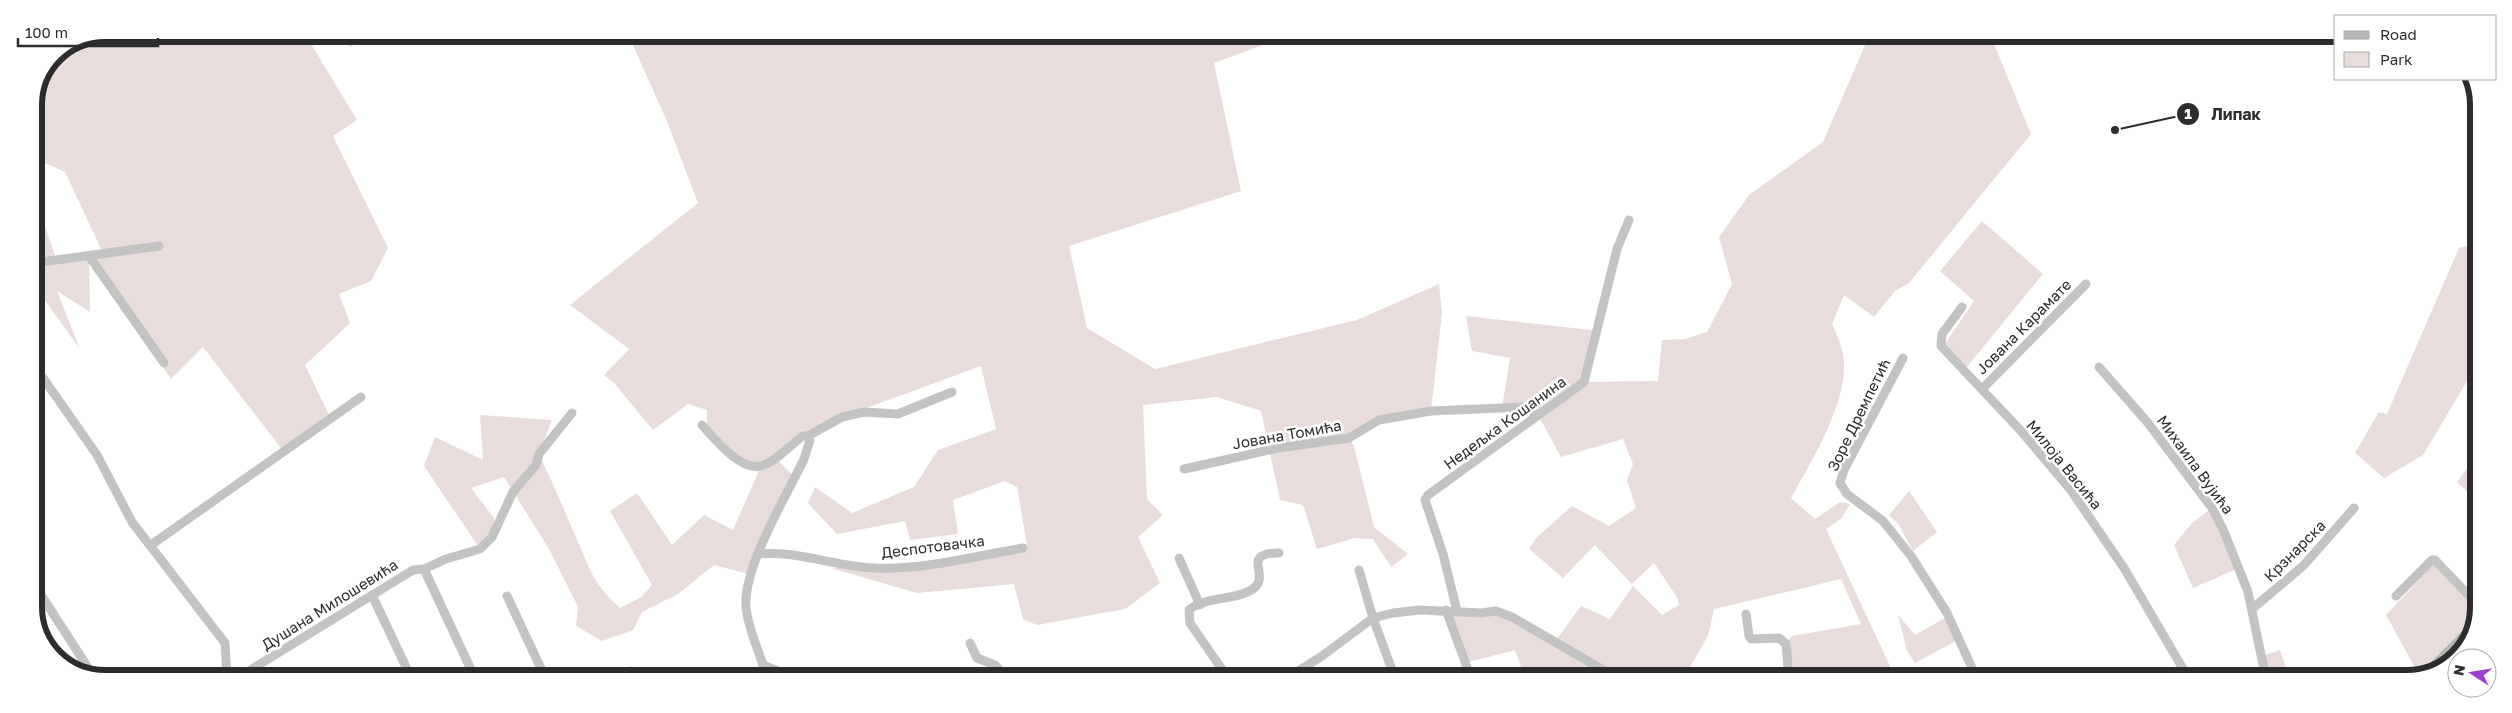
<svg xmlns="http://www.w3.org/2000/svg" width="2512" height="713" viewBox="0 0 2512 713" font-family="'Golos Text',sans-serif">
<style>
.green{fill:#e8dddb}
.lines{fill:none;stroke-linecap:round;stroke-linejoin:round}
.street{stroke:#c3c3c3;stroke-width:9}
.secondary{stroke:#b6b6b6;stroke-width:11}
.labels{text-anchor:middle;stroke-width:5;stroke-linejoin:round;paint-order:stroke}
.street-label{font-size:15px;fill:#2c2c2c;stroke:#fff}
.rim{fill:none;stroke:#2c2c2c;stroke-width:6}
.leader{fill:none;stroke:#2c2c2c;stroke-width:2}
.callout-dot{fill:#2c2c2c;stroke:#fff;stroke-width:2}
.mark-label{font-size:15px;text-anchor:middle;font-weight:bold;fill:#fff}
.callout-label{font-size:16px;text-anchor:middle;font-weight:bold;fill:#2c2c2c;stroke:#fff;stroke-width:5;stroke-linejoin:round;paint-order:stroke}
</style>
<rect width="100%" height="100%" fill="#fff"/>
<g class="green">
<polygon points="105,34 305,34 357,120 333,136 388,248 371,281 339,294 350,323 305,365 331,419 284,452 203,347 171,379 89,257 90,312 57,291 80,349 41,295 34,290 34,263 45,262 34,231 34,205 42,218 57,261 103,253 65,172 34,158 34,105 55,55"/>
<polygon points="343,34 386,34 349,47"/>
<path d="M628,34l662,1 -76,28 27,128 -172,55 18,82 68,41 202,-49 82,-36 3,29 -11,98 -52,9 -30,18 5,8 20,81 34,27 -17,13 -18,-28 -18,-1 -38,11 -14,-44 -23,-5 -19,-89 -44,-14 -74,8 4,94 16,16 -25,22 22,46 -35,26 -88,16 -14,-6 -9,-35 -97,9 -86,-25 83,-4 114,-13 -11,-64 -12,-6 -52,19 5,34 -48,6 -5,-19 -68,13 -29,-31 7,-16 37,26 62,-26 24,-37 58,-21 -15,-63 -139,51 -67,41 20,19 -46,97 -35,-9 -36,29 -36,18 -9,18 -31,11 -26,-15 2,-19 -29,-58 -45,-72 -33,11 23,30 -2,19 -12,12 -56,-83 11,-29 48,23 -3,-45 72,5 -13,34c12,26 24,52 35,79 16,34 16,48 46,75l21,-11 11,-12 -42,-74 27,-18 35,52 32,-30 29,15 28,-64 -19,-4 -35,-38v-14l-19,-6 -35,26 -39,-47 -10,-8 25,-26 -59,-44 128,-102 -32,-84z"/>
<path d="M1869,36h127l-2,8 37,90 -122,149 -14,8 -21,26 -30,-22 -12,29c4,9 8,17 10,26 12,43 -31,112 -51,148l24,21 25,-17 10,2 -8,14 -16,11 70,150h-12l-3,-11 -88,11 -7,-35 6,-8 69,-12 -20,-45 -127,30 -6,27 -25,43 -158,-1 -10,-28 -50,13 -19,-53 50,1 58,32 27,-37 29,13 23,-33 29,29 17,-10 -2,-8 -23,-34 -22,21 -37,-39 -32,33 -34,-29 8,-12 35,-31 37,20 27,-18 -9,-28 6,-16 -10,-25 -62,18 -23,-42 -8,-6 -28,-1 8,-50 -38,-7 -6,-35 134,15 -16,51 74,-1 4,-41 23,-1 22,-7 25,-48 -13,-47 30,-42 74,-53z"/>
<polygon points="1982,221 2043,274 1966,368 1944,345 1974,301 1940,271"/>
<polygon points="2477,243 2477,374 2473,371 2423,455 2384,478 2355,453 2379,412 2387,414 2459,248"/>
<polygon points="2477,455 2476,500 2457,482"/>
<polygon points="1909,491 1937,532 1913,551 1899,525 1889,515"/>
<polygon points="2212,508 2239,568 2193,588 2174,545 2192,523"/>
<polygon points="2435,563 2476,604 2476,625 2430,671 2419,675 2386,615"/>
<polygon points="1898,615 1915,635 1945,618 1956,641 1915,663 1907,651"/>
<polygon points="2280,650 2290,679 2267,679 2262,656"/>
</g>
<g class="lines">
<g class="street">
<polyline points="89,256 164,363"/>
<polyline points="34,263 159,246"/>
<polyline points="1962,307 1942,334 1941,346 2021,431 2070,489 2124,568 2189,679"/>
<polyline points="1903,358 1844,470 1840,483 1847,494 1883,521 1911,556 1947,613 1977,679"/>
<polyline points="34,365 97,455 132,522 225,643 227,677"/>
<polyline points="2099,367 2148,423 2212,508 2223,529 2248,592 2266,679"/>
<polyline points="1982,389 2086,284"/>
<path d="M702,425c12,13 39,47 59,41 16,-5 29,-21 42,-30h5l2,4 -6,19c-18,38 -61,108 -58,148 2,21 11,39 17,58l-2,7 -7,6"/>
<polyline points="808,436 842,417 864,412 898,414 952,392"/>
<polyline points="1184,469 1278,448 1349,438 1379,420 1431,411 1524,407 1538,415"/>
<polyline points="151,545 361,397"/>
<path d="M758,554c40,-4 77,13 117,14 49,2 100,-12 148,-20"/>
<polyline points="1179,558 1200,605"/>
<polyline points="424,569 474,676"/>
<polyline points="1359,570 1373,618 1395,678"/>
<polyline points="34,584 94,677"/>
<polyline points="372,595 406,667"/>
<polyline points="507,596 545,677"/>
<polyline points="2396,596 2432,560 2435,560 2476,603"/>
<polyline points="2252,609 2304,565 2354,508"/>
<polyline points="1446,610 1471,678"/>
<polyline points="1457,611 1443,554 1425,500 1428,495 1584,382 1617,249 1629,220"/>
<polyline points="1746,614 1749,636 1751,639 1779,638 1786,644 1789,679"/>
<polyline points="970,643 977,658 995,665 1007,678"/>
<polyline points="763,665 795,678"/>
<polyline points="630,671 633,677"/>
<polyline points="239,677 413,570 424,569 446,559 480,549 492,537 513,492 536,465 539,454 572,413"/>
<path d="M1228,678l-38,-55 -1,-13c16,-14 46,-9 64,-21 19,-13 -14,-36 26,-36"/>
<polyline points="1287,678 1322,656 1373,618 1393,613 1420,610 1481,613 1496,611 1512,617 1617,678"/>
</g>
<polyline class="secondary" points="2430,671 2476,625"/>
</g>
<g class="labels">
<g class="street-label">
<text transform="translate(2024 327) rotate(-45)" y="5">Јована Карамате</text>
<text transform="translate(1859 415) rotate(-64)" y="5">Зоре Дремпетић</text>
<text transform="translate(1505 423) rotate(-36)" y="5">Недељка Кошанина</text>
<text transform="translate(1287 435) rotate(-10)" y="5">Јована Томића</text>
<text transform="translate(2064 465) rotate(51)" y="5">Милоја Васића</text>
<text transform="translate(2195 465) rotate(54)" y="5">Михаила Вујића</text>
<text transform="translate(933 547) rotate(-7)" y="5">Деспотовачка</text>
<text transform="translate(2295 551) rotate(-45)" y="5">Крзнарска</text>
<text transform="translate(330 605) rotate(-32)" y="5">Душана Милошевића</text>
</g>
</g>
<path d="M0 0H2512V713H0ZM105 42H2407A63 63 0 0 1 2470 105V607A63 63 0 0 1 2407 670H105A63 63 0 0 1 42 607V105A63 63 0 0 1 105 42Z" fill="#fff" fill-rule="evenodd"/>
<path class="rim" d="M105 42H2407A63 63 0 0 1 2470 105V607A63 63 0 0 1 2407 670H105A63 63 0 0 1 42 607V105A63 63 0 0 1 105 42Z"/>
<path class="leader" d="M2115 130L2188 114"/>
<g class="callout-dot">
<circle cx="2115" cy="130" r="5"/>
<circle cx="2188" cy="114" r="12"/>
</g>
<g class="mark-label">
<text x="2188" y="119">1</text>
</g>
<g class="callout-label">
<text x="2236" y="120">Липак</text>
</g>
<rect x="2334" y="15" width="162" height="65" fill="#ffffff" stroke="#ababab"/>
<rect x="2344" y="31" width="25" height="8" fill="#b6b6b6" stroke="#ababab"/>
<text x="2380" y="40" font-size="15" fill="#2c2c2c">Road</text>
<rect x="2344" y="52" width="25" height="15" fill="#e8dddb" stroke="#ababab"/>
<text x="2380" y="65" font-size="15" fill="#2c2c2c">Park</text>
<g transform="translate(2472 673) rotate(282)"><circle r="24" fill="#ffffff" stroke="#ababab"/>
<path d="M0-4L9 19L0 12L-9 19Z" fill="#9c40d1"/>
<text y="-8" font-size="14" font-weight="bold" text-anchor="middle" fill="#2c2c2c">N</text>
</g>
<path d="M18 38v8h140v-8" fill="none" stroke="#2c2c2c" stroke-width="2.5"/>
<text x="25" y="38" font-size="15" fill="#2c2c2c" stroke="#ffffff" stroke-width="4" paint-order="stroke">100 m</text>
</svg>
